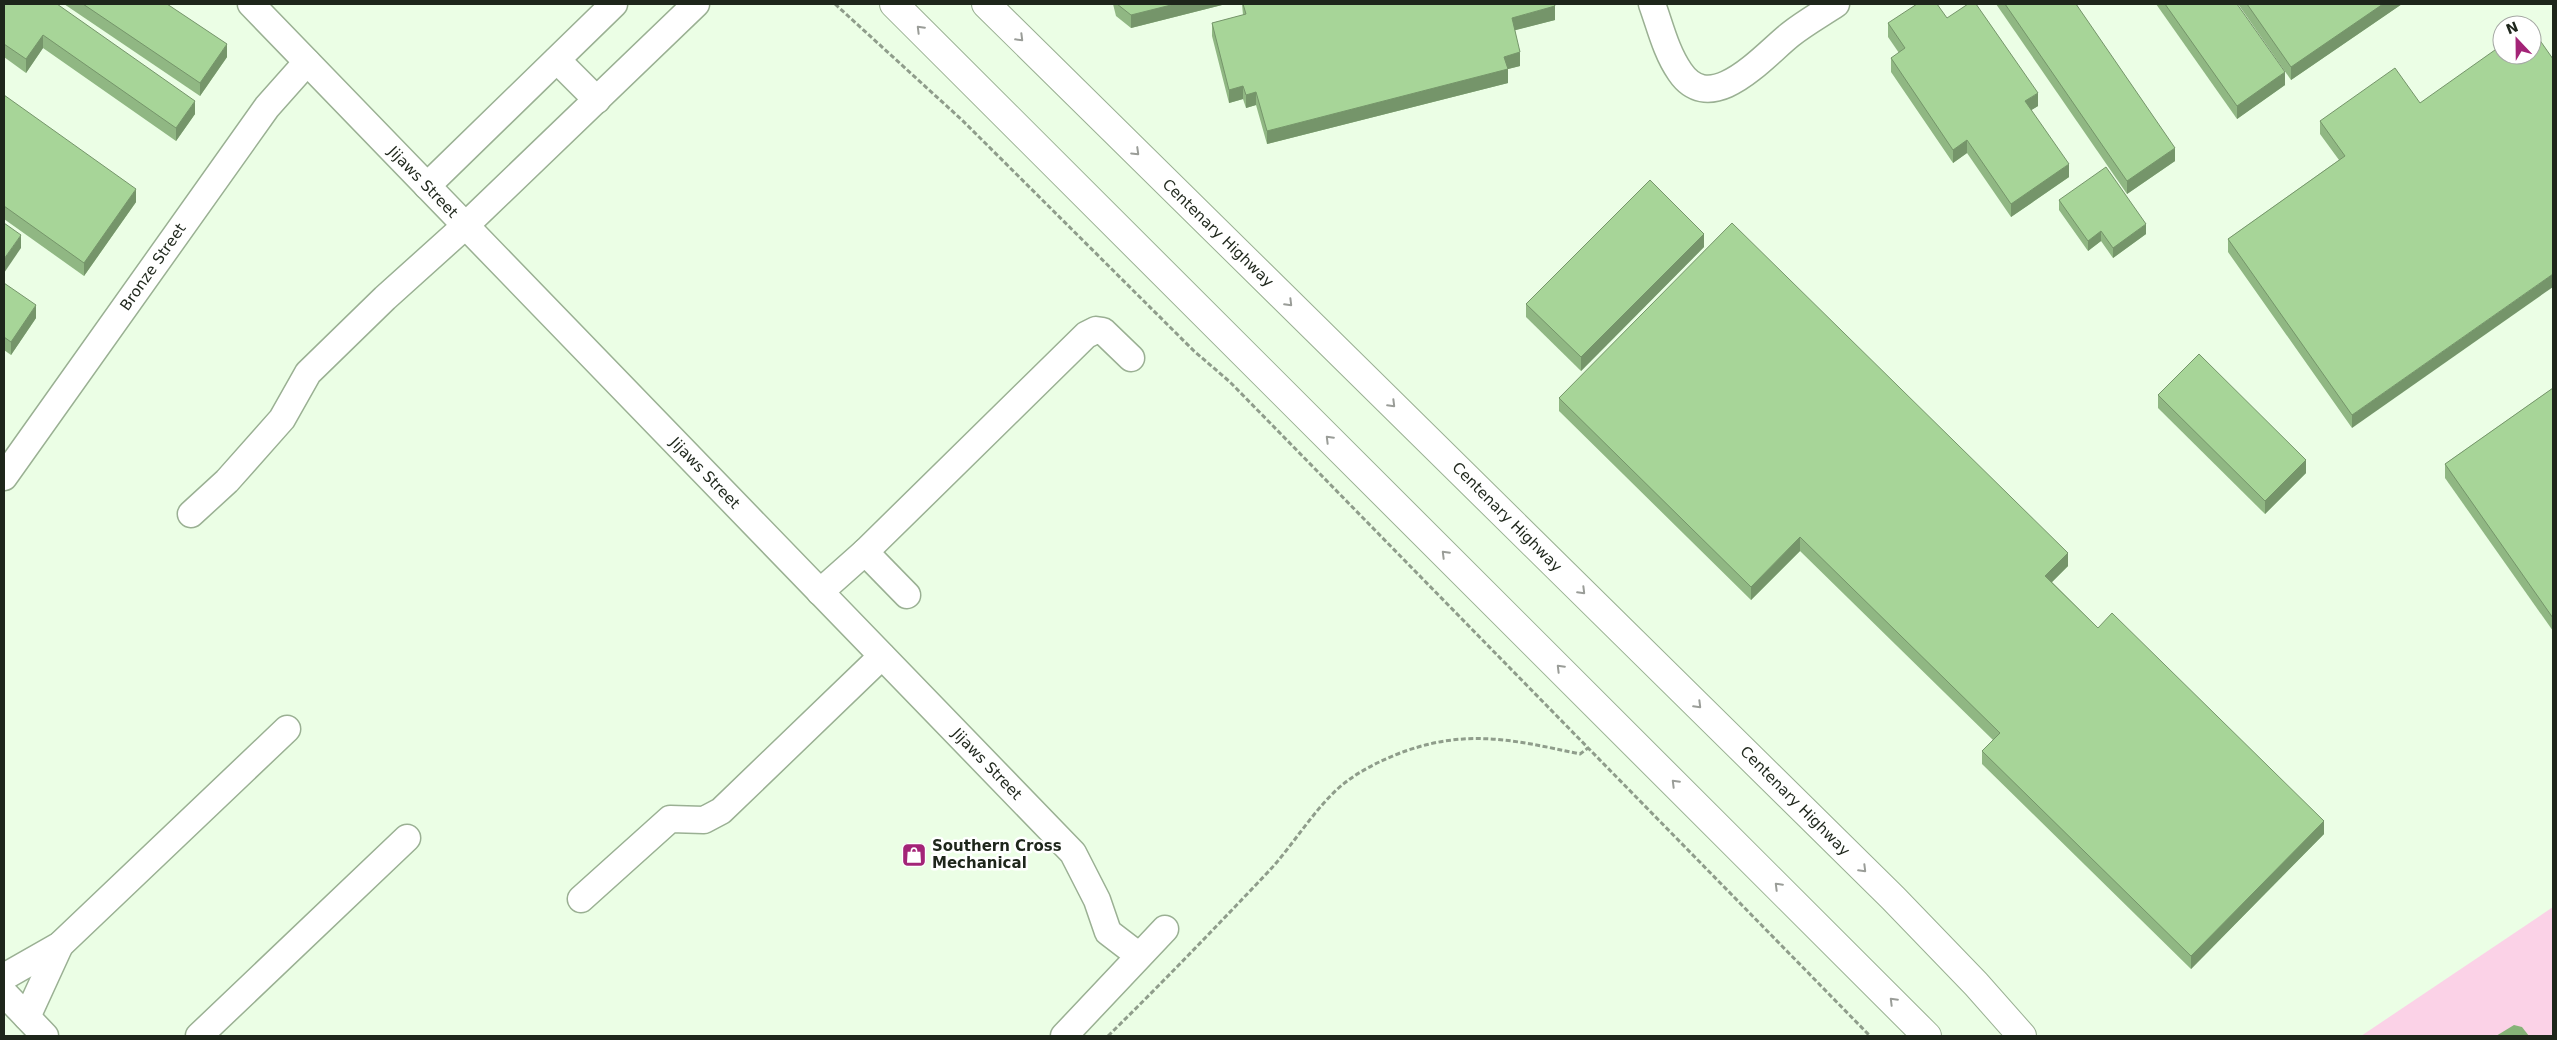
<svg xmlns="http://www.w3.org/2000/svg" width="2557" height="1040" viewBox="0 0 2557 1040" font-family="'DejaVu Sans',sans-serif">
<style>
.green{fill:#fbd2e7}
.water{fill:#86b378}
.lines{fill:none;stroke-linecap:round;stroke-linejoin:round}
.minor-casing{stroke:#9ab093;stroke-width:29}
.highway-casing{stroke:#9ab093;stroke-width:30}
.path{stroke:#8f9d8b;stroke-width:3;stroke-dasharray:5 2.5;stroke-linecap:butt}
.minor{stroke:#fff;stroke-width:26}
.highway{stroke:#fff;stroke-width:28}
.wall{fill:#90b783}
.shaded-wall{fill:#75956a}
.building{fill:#a7d598;stroke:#75956a}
.oneway{stroke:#9a9d98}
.labels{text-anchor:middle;stroke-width:5;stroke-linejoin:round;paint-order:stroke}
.street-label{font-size:15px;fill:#1e261b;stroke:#fff}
.poi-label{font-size:15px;font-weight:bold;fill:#1e261b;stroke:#fff;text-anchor:start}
</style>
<rect width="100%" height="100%" fill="#ebfee5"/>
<polygon class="green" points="2553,907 2553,1036 2361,1036"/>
<polygon class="water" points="2514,1025 2522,1027 2529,1036 2496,1036"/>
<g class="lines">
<defs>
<g id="minor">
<polyline points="251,4 1073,853 1097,900 1108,932 1138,955"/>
<path d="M1652,4c8,22 14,48 28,68 32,47 85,-18 111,-38 14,-11 30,-20 45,-30"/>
<polyline points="557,60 597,100"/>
<polyline points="427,186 614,4"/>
<polyline points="4,477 267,107 307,62"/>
<polyline points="191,514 227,481 282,419 308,373 385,298 465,226 696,4"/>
<polyline points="865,552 1086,335 1096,330 1103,331 1131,358"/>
<polyline points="820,592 865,552 907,595"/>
<polyline points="581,899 670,819 704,820 721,811 882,656"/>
<polyline points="4,977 60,945 287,729"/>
<polyline points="4,993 45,1036"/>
<polyline points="27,1017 60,945"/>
<polyline points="199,1036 407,838"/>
<polyline points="1064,1036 1165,929"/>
</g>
<g id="highway">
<polyline points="894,4 1927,1036"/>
<polyline points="986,4 1893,898 1976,984 2022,1036"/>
</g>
</defs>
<use href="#minor" class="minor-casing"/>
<use href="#highway" class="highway-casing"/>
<g class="path">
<polyline points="835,4 962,120 1194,351 1230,382 1870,1036"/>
<path d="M1108,1036c55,-54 108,-109 161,-165 25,-27 45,-62 73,-86 16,-13 34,-22 53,-30 68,-27 115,-16 185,-1l8,-6"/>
</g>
<use href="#minor" class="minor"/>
<use href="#highway" class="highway"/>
</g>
<g class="wall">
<polygon points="4,4 195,114 176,141 43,48 26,73 4,57"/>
<polygon points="64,4 167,4 227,57 200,96"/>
<polygon points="1113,4 1226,4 1131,28 1116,16"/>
<polygon points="1242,4 1554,4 1555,20 1515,30 1520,66 1508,69 1508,83 1267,144 1256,105 1246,108 1243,99 1229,103 1212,36 1212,23 1243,15"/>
<polygon points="1996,4 2076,4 2175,161 2127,194"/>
<polygon points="2156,4 2237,4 2285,85 2237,119"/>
<polygon points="2238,4 2402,4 2291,80"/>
<polygon points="1947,18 2038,106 2031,110 2069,177 2011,217 1967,153 1953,163 1891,72 1891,58 1899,53 1888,37 1888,23"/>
<polygon points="4,95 136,202 84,276 4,219"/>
<polygon points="2420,103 2352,428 2228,252 2228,239 2339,160 2320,134 2320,121"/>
<polygon points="2059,200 2146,234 2113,258 2101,241 2088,251 2059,210"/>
<polygon points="1704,247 1581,371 1526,317 1526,304"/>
<polygon points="4,283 36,318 11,355 4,350"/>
<polygon points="2553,388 2553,631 2445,478 2445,464"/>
<polygon points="2158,395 2306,473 2265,514 2158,408"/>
<polygon points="1559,398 2068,566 2052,582 2098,628 2324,834 2191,969 1982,764 1982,751 1993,740 1800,551 1751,600 1559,411"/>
</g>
<g class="shaded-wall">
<polygon points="1175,4 1226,4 1131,28 1131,15"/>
<polygon points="2383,4 2402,4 2291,80 2291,67"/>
<polygon points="1555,6 1555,20 1512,31 1512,18"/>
<polygon points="43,35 43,48 26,73 26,59"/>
<polygon points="227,44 227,57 200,96 200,83"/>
<polygon points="1520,52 1520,66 1504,70 1504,57"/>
<polygon points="1508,69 1508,83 1267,144 1267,131"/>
<polygon points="2285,72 2285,85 2237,119 2237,106"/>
<polygon points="1243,86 1243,99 1229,103 1229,90"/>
<polygon points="1256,92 1256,105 1246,108 1246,95"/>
<polygon points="2038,93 2038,106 2025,114 2025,101"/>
<polygon points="195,101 195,114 176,141 176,128"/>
<polygon points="1967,140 1967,153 1953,163 1953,150"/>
<polygon points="2175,148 2175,161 2127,194 2127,181"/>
<polygon points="2069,164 2069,177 2011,217 2011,204"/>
<polygon points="136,189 136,202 84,276 84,263"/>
<polygon points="2146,224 2146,234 2113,258 2113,248"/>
<polygon points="2101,231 2101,241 2088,251 2088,241"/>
<polygon points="1704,234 1704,247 1581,371 1581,357"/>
<polygon points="21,235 21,248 4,273 4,259"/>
<polygon points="2553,274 2553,287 2352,428 2352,415"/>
<polygon points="36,305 36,318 11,355 11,342"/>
<polygon points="2306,460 2306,473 2265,514 2265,501"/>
<polygon points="1800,537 1800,551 1751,600 1751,587"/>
<polygon points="2068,553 2068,566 2045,589 2045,576"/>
<polygon points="2324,821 2324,834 2191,969 2191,956"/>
</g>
<g class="building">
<polygon points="4,4 57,4 195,101 176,128 43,35 26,59 4,44"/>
<polygon points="83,4 167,4 227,44 200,83"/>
<polygon points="1117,4 1175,4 1131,15"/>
<polygon points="1243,4 1554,4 1555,6 1512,18 1520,52 1504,57 1508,69 1267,131 1256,92 1246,95 1243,86 1229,90 1212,23 1246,14"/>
<polygon points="1917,4 1937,4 1947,18 1968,4 1976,4 2038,93 2025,101 2069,164 2011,204 1967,140 1953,150 1891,58 1905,48 1888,23"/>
<polygon points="2005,4 2076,4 2175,148 2127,181"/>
<polygon points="2165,4 2237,4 2285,72 2237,106"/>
<polygon points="2247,4 2383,4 2291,67"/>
<polygon points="2532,29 2553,59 2553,274 2352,415 2228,239 2345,156 2320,121 2395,68 2420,103 2502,45 2502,55 2532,55"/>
<polygon points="4,95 136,189 84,263 4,206"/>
<polygon points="2106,167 2146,224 2113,248 2101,231 2088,241 2059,200"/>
<polygon points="1650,180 1704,234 1581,357 1526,304"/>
<polygon points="4,223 21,235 4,259"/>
<polygon points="1732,223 2068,553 2045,576 2098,628 2112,613 2324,821 2191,956 1982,751 2000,733 1800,537 1751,587 1559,398"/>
<polygon points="4,283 36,305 11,342 4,337"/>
<polygon points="2199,354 2306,460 2265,501 2158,395"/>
<polygon points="2553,388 2553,618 2445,464"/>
</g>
<defs><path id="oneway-chevron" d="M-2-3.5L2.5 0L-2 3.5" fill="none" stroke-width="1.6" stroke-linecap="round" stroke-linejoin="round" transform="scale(1.25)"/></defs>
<g class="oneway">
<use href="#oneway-chevron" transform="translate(920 29) rotate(-135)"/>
<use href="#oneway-chevron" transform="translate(1020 38) rotate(45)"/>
<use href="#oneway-chevron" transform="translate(1136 152) rotate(44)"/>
<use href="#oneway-chevron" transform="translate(1289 303) rotate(45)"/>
<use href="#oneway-chevron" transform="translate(1392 404) rotate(45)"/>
<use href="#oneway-chevron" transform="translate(1329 439) rotate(-135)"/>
<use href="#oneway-chevron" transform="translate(1445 554) rotate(-135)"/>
<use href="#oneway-chevron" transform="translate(1582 591) rotate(45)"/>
<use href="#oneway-chevron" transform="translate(1560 668) rotate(-135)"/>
<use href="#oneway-chevron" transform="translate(1698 705) rotate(45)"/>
<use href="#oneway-chevron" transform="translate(1675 783) rotate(-135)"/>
<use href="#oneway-chevron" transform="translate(1863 869) rotate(45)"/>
<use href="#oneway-chevron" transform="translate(1778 886) rotate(-135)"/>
<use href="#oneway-chevron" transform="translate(1893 1001) rotate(-135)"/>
</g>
<defs>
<symbol id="shop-square" viewBox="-11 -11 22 22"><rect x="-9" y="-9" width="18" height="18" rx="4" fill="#a32477" stroke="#fff"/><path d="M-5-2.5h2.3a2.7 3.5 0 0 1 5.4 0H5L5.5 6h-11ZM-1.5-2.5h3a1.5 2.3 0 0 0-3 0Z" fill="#fff"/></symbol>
</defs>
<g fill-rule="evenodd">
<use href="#shop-square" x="900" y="841" width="28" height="28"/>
</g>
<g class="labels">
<g class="street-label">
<text transform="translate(423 182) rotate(46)" y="5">Jijaws Street</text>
<text transform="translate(1218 233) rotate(44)" y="5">Centenary Highway</text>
<text transform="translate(153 267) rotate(-55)" y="5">Bronze Street</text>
<text transform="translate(705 473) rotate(46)" y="5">Jijaws Street</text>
<text transform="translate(1507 517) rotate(45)" y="5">Centenary Highway</text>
<text transform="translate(987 764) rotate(46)" y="5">Jijaws Street</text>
<text transform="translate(1795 801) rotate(45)" y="5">Centenary Highway</text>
</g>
<g class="poi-label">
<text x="932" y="851">Southern Cross<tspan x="932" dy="17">Mechanical</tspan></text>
</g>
</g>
<rect width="2557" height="1040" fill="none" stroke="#1e261b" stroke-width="10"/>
<g transform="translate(2517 40) rotate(338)"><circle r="24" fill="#ffffff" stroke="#a5a8a4"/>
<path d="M0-4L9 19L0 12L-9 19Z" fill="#a32477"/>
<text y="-8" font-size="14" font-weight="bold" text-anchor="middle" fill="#1e261b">N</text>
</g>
</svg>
